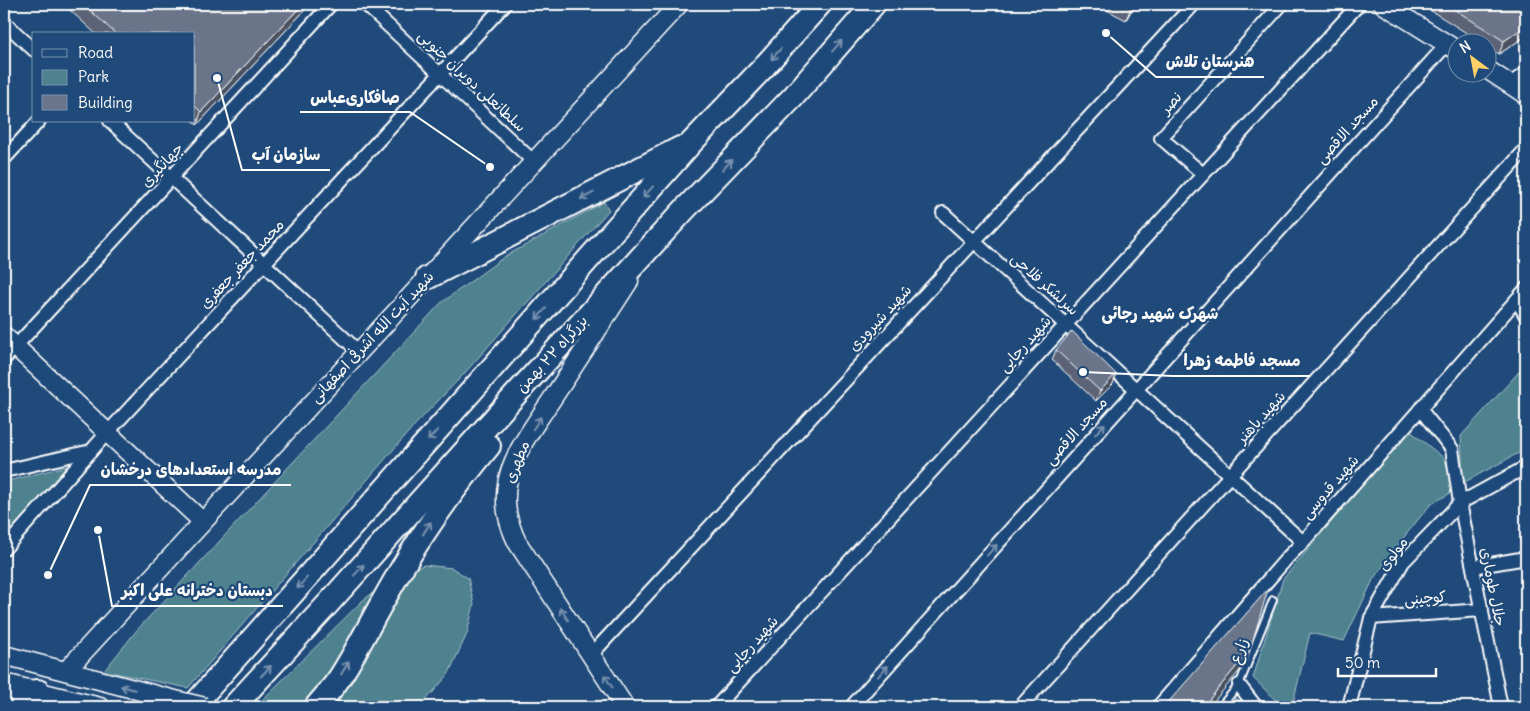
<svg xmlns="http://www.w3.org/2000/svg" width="1530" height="711" viewBox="0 0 1530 711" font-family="Delius,'Playpen Sans Arabic',sans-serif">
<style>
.green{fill:#4f828f;stroke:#a7c0c7}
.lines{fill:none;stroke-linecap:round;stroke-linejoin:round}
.lane-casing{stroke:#fff;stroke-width:10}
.street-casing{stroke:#fff;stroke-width:16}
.secondary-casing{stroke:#fff;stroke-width:21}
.highway-casing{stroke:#fff;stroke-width:26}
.lane{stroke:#1f4a7a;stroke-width:6}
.street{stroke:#1f4a7a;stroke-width:12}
.secondary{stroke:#1f4a7a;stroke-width:18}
.highway{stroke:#1f4a7a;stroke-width:22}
.secondary-bridge-casing{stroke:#fff;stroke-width:21;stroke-linecap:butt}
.secondary-bridge{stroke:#1f4a7a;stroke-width:18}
.wall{fill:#5b6477;stroke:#fff}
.shaded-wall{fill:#4a5161;stroke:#fff}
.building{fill:#6a748a;stroke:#fff}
.oneway{stroke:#7992af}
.labels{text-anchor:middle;stroke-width:4.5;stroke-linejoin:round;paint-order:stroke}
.street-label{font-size:15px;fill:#fff;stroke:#1f4a7a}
.neighbourhood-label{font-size:16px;font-weight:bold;fill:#fff;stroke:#1f4a7a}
.leader{fill:none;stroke:#fff;stroke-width:2}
.callout-dot{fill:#fff;stroke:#1f4a7a;stroke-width:2}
.callout-label{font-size:16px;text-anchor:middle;font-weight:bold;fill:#fff;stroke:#1f4a7a;stroke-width:4.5;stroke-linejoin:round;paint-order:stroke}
</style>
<rect width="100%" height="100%" fill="#1f4a7a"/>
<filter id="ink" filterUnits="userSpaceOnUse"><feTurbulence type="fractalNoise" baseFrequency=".02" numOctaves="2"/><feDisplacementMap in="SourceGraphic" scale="10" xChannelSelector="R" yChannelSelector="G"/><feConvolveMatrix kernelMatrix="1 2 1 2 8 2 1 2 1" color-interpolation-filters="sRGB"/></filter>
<g filter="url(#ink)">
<g class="green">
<polygon points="604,202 609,210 463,375 412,428 188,688 104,671 137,630 441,303 504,257"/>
<polygon points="1526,364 1526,449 1463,483 1461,436"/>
<polygon points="1409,430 1445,459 1454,491 1430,505 1404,537 1374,578 1344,641 1310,633 1292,707 1283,707 1253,678 1283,579"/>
<polygon points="67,466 4,539 4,482"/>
<polygon points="424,565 452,568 468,578 474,604 467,634 448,675 420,707 255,707 362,601 398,574"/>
</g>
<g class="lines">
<defs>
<polyline id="lane" points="1220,707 1239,685 1273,600"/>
<g id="street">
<polyline points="365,4 534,162"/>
<polyline points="4,22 34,50"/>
<polyline points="1510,84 1526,73"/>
<polyline points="110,121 359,352"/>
<polyline points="4,159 39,121"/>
<polyline points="1203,174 1161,138 1282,4"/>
<polyline points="943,213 1303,542"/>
<polyline points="1517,300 1526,316"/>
<polyline points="4,359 331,4"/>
<polyline points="1420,409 1452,449 1460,503 1501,707"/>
<polyline points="4,471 91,451"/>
<polyline points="4,549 107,433 505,4"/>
<polyline points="1473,567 1526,558"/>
<polyline points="1371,618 1482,610"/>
<polyline points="591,655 1194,4"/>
<polyline points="1239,685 1256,707"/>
<polyline points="716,707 1359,4"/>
<polyline points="851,707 1447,44"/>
<polyline points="1020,707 1526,149"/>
<polyline points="1158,707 1288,557 1303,542 1526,289"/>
<polyline points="1349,707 1371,618 1403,562 1460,503 1526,467"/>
</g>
<g id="secondary">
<polyline points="1383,4 1458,51"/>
<polyline points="1488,70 1526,95"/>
<polyline points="4,336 203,522"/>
<polyline points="4,655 175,700"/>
<polyline points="66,671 679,4"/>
<polyline points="4,683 100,707"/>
<path d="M625,707l-108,-165c-10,-21 -14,-40 -9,-63 6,-27 28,-56 44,-80 26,-39 51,-78 77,-118"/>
</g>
<g id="highway">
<polyline points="427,278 680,148"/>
<polyline points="4,695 38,691"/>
<polyline points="192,707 692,142 762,69 820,4"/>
<polyline points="233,707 326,606 517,393 685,209 793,97 874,4"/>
<path d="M316,707c7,-9 15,-17 22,-27 18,-27 32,-57 49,-86 29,-53 64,-102 102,-148"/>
</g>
</defs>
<use href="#lane" class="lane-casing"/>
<use href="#street" class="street-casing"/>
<use href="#secondary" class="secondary-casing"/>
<use href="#highway" class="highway-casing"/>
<use href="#lane" class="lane"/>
<use href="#street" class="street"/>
<use href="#secondary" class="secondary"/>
<use href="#highway" class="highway"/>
<defs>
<polyline id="secondary-bridge" points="175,700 205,707"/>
</defs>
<use href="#secondary-bridge" class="secondary-bridge-casing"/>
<use href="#secondary-bridge" class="secondary-bridge"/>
</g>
<g class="wall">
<polygon points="63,4 306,4 304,11 197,125 193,121 194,121 194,34 96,34"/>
<polygon points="1103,4 1135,4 1126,20 1101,7"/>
<polygon points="1426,4 1526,4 1526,36 1499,54 1488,47 1488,42 1481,42 1425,7"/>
<polygon points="1056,350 1116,374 1113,384 1096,401 1052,360"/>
</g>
<g class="shaded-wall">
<polygon points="303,4 306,4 304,11 197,125 201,112"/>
<polygon points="1132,4 1135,4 1126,20 1131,7"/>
<polygon points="1526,26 1526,36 1499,54 1504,41"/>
<polygon points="1116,374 1113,384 1096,401 1100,391"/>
<polygon points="1250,650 1246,663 1209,707 1203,707"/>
</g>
<g class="building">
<polygon points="83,4 303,4 201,112 194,105 194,34 116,34"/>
<polygon points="1125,4 1132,4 1131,7"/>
<polygon points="1446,4 1526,4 1526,26 1504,41"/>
<polygon points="1072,331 1116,374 1100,391 1056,350"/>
<polygon points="1268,589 1250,650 1203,707 1164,707"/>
<polygon points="1233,698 1255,707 1225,707"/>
</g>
<defs><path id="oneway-shaft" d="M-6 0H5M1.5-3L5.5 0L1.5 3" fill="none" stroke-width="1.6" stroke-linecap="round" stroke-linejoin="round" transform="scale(1.25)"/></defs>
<g class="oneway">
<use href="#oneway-shaft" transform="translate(837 46) rotate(-49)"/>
<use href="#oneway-shaft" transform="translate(776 54) rotate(131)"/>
<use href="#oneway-shaft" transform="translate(727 165) rotate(-46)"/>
<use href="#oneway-shaft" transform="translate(648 192) rotate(132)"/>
<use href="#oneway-shaft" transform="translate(587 196) rotate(153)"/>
<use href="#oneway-shaft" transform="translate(541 314) rotate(132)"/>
<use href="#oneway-shaft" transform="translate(537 423) rotate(-57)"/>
<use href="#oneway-shaft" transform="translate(1100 429) rotate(-48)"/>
<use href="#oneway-shaft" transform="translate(433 435) rotate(132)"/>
<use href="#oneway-shaft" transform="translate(427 528) rotate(-58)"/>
<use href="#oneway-shaft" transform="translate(992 550) rotate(-48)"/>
<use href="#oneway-shaft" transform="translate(359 570) rotate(-48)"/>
<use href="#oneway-shaft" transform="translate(302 583) rotate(132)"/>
<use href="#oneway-shaft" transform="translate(564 614) rotate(-123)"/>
<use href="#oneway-shaft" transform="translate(345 668) rotate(-58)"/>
<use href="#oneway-shaft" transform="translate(266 671) rotate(-47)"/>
<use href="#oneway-shaft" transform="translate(883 671) rotate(-48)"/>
<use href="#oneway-shaft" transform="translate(608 681) rotate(-123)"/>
<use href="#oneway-shaft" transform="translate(128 688) rotate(-165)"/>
</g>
</g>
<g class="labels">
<g class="street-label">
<text transform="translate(472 81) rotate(43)" y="5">سلطانعلی دویران جنوبی</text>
<text transform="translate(1171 103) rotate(-48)" y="5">نصر</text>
<text transform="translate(1347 130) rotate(-48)" y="5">مسجد الاقصی</text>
<text transform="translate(162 165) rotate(-47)" y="5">جهانگیری</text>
<text transform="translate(242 264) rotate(-47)" y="5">محمد جعفر جعفری</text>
<text transform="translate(1045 284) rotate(42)" y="5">سرلشکر فلاحی</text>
<text transform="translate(880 318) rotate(-47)" y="5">شهید شیرودی</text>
<text transform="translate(372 337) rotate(-47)" y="5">شهید آیت الله اشرفی اصفهانی</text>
<text transform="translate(1025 344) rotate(-48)" y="5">شهید رجایی</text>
<text transform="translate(552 354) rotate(-48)" y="5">بزرگراه ۲۲ بهمن</text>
<text transform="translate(1261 417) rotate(-48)" y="5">شهید باهنر</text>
<text transform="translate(1076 431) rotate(-48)" y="5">مسجد الاقصی</text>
<text transform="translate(517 462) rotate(-68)" y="5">مطهری</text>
<text transform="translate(1330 487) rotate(-49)" y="5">شهید قدوسی</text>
<text transform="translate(1393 554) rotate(-53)" y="5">مولوی</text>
<text transform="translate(1493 587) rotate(79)" y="5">جلال طوماری</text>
<text transform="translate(1425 598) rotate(-4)" y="5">کوچینی</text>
<text transform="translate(752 644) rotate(-48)" y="5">شهید رجایی</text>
<text transform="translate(1239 651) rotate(-69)" y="5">زارع</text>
</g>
<g class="neighbourhood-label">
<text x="1160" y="319">شهرک شهید رجائی</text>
</g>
</g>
<path class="leader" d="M1106 33L1156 77H1264M490 167L410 112H300M217 78L242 170H330M1083 372L1173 376H1310M48 575L90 485H291M98 530L112 606H283"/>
<g class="callout-dot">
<circle cx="1106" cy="33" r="5"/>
<circle cx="490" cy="167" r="5"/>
<circle cx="217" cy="78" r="5"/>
<circle cx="1083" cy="372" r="5"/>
<circle cx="48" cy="575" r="5"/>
<circle cx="98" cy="530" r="5"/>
</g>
<g class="callout-label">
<text x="1210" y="67">هنرستان تلاش</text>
<text x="355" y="103">صافکاری‌عباس</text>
<text x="286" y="160">سازمان آب</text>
<text x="1242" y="366">مسجد فاطمه زهرا</text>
<text x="191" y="475">مدرسه استعدادهای درخشان</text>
<text x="197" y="596">دبستان دخترانه علی اکبر</text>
</g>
<rect width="1530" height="711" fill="none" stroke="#1f4a7a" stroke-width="20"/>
<rect x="10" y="10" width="1510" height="691" fill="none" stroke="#fff" stroke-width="2" filter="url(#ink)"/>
<rect x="32" y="32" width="162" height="90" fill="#1f4a7a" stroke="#7992af"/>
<rect x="42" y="49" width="25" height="8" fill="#1f4a7a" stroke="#7992af"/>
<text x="78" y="58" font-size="15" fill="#ffffff">Road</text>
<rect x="42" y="70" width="25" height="15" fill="#4f828f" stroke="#7992af"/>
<text x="78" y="82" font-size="15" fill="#ffffff">Park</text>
<rect x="42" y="95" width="25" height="15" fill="#6a748a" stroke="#7992af"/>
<text x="78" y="108" font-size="15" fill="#ffffff">Building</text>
<g transform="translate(1472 58) rotate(328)"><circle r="24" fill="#1f4a7a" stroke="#7992af"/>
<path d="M0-4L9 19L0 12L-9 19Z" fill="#ffd166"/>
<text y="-8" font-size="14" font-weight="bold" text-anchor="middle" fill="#ffffff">N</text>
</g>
<path d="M1338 668v8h98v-8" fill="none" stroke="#ffffff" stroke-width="2.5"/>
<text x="1345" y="668" font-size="15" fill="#ffffff" stroke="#1f4a7a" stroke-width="4" paint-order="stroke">50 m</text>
</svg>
